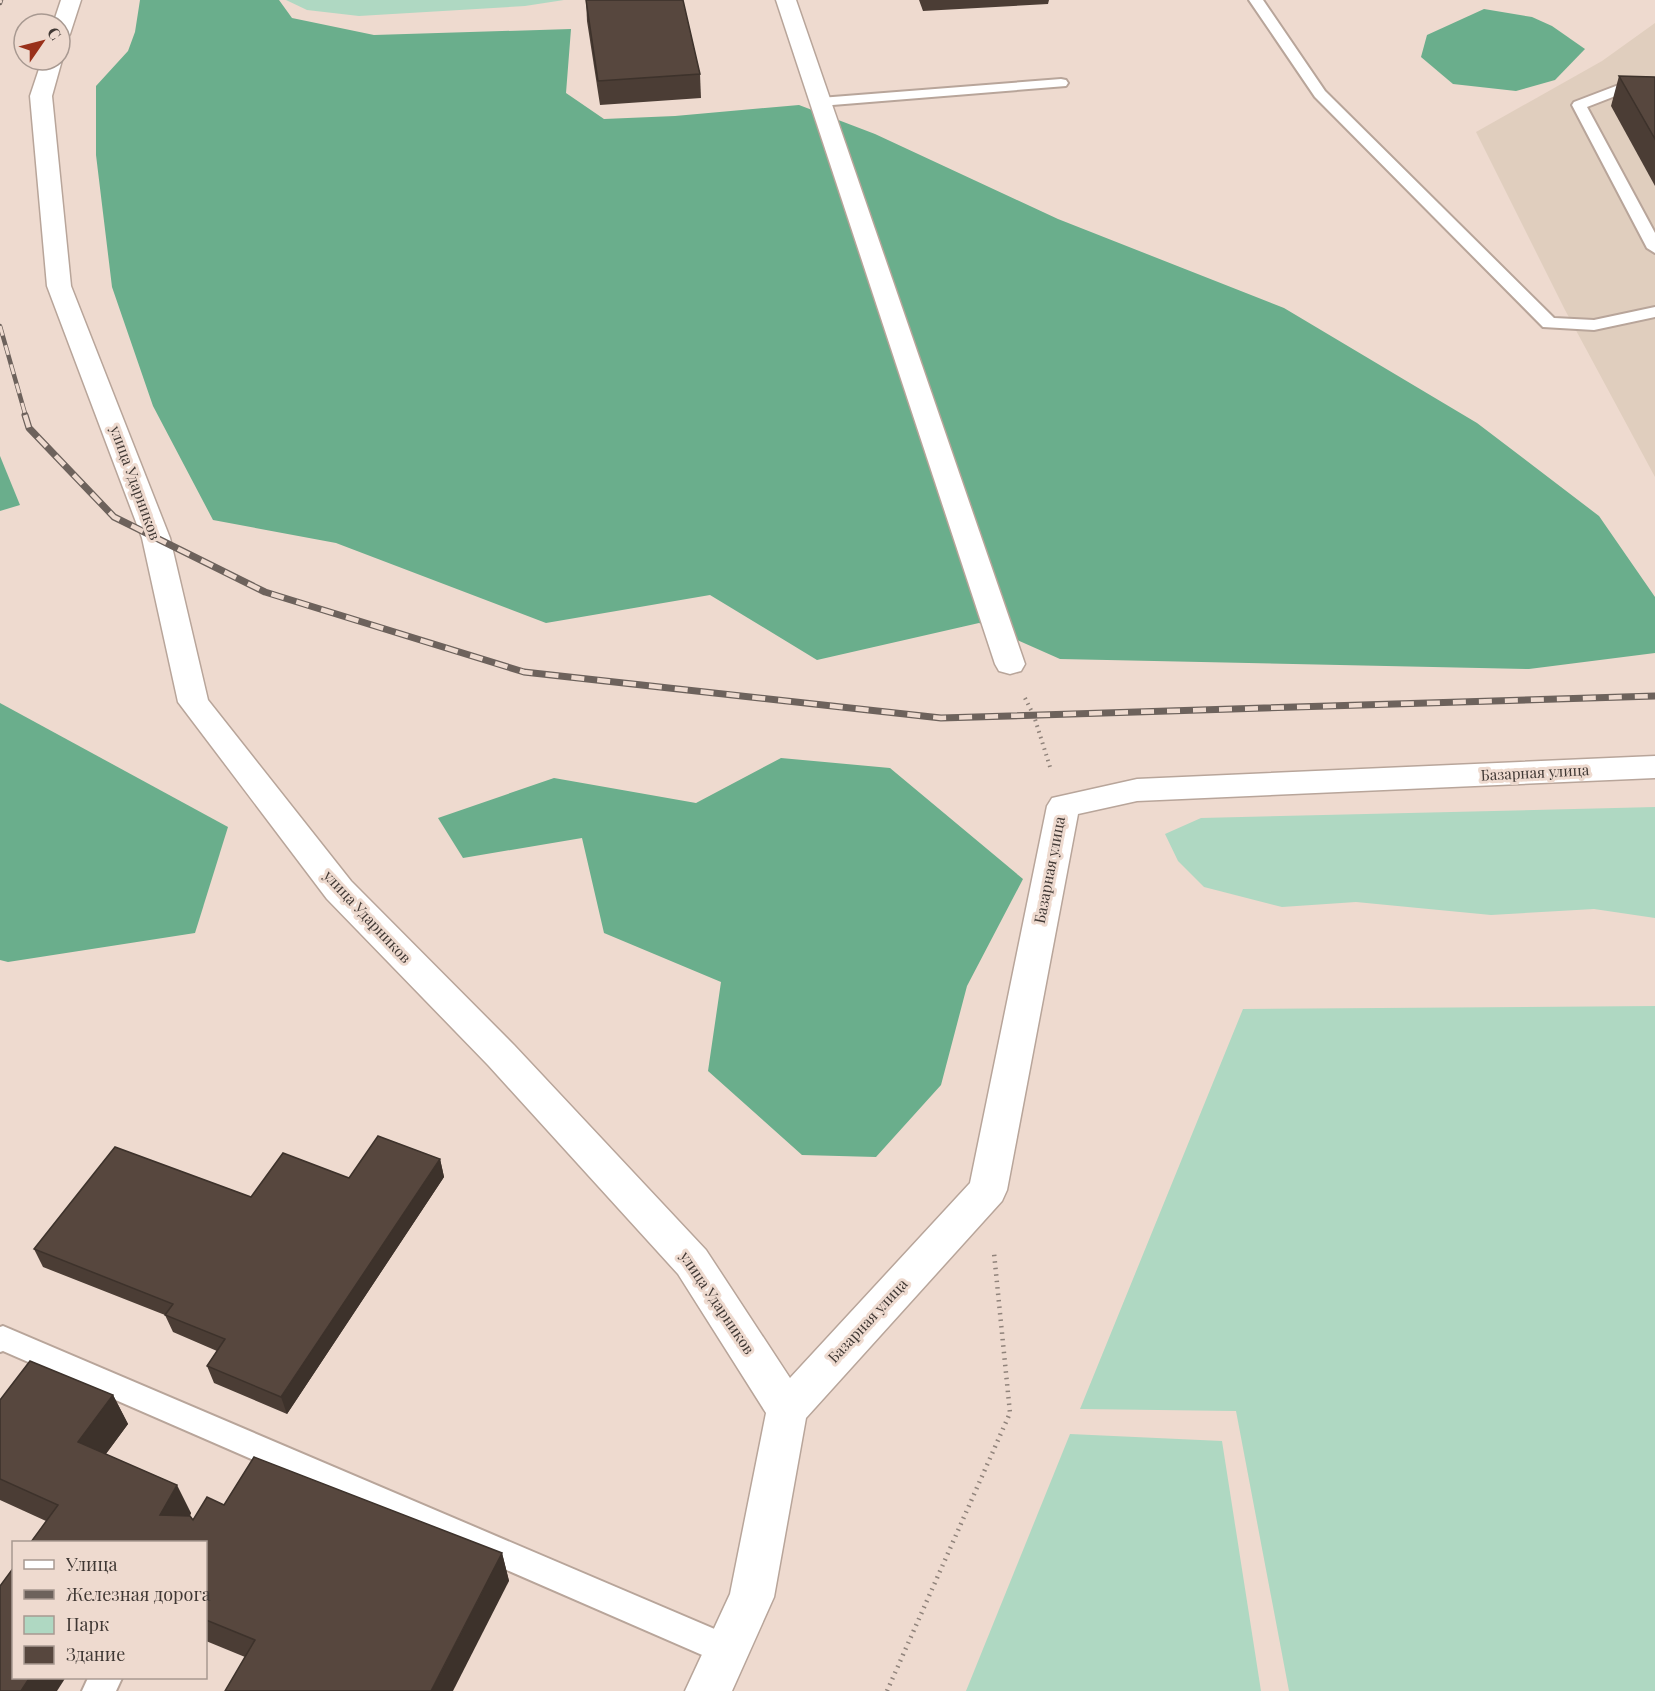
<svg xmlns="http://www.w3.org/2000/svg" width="1655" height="1691" viewBox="0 0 1655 1691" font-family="'Playfair Display',serif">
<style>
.industrial{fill:#e0cebe}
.green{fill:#afd8c2}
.forest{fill:#6aae8c}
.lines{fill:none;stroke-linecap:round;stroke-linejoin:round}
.lane-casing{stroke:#b8a59a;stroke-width:4}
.street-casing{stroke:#b8a59a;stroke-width:3}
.path-far1{stroke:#90837b;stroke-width:4;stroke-dasharray:1.5 4.5;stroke-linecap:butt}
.path{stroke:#90837b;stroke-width:4.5;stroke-dasharray:1.5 5;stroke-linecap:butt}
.lane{fill:#fff;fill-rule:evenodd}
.street{fill:#fff;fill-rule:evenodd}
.rail-far1-casing{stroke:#6d625c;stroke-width:4.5}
.rail-casing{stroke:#6d625c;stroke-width:7}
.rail-far1{stroke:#eedacf;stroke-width:3;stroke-dasharray:10;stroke-linecap:butt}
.rail{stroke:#eedacf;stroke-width:4.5;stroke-dasharray:13;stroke-linecap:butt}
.wall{fill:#4b3d35}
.shaded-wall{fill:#3d322b}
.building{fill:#57473e;stroke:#3d322b;stroke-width:1.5}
.labels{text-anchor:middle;stroke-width:6;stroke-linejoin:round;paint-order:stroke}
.street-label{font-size:15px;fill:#403834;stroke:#eedacf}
</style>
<rect width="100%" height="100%" fill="#eedacf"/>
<polygon class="industrial" points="1655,23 1655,477 1565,310 1476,132 1602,61"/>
<g class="green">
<polygon points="286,0 564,0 525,6 359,16 307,10"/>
<polygon points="1655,807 1655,918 1594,909 1491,915 1356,902 1282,907 1204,887 1178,861 1165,834 1201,818"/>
<polygon points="1655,1006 1655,1691 1289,1691 1236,1411 1080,1409 1243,1009"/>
<polygon points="1070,1434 1222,1441 1261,1691 966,1691"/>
</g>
<g class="forest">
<polygon points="140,0 279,0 292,18 374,35 571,29 566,93 604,119 675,116 799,105 875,134 1058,219 1284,308 1477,423 1599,516 1655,597 1655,653 1529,669 1060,659 979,623 817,660 710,595 546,623 336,543 213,520 153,406 112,287 96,155 96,86 128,51 135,32"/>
<polygon points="1484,9 1532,17 1552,26 1585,49 1555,80 1516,91 1453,84 1421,57 1427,35"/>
<polygon points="0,456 20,505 0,511"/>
<polygon points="0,703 228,827 195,933 8,962 0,960"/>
<polygon points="781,758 890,768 1023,879 967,986 941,1085 876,1157 802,1155 708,1071 721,982 604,933 582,838 463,858 438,818 554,778 696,803"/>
</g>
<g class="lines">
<defs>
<g id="lane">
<polygon points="1249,0 1263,0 1325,91 1554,318 1594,320 1655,307 1655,317 1594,330 1543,327 1315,97"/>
<polygon points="1061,79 1066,80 1068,83 1066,86 820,106 813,102 820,98"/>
<polygon points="1655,79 1655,87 1636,88 1587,107 1655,233 1655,253 1647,248 1572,105 1574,102 1629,81"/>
<polygon points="3,1326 738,1639 742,1650 738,1661 727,1665 716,1661 3,1351 0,1352 0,1327"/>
<polygon points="88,1678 122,1678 116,1691 82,1691"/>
</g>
<g id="street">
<polygon points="61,0 81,0 70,34 67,38 60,40 60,24 53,24"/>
<polygon points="776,0 796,0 1025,664 1021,671 1010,674 999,671 995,664"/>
<polygon points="60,56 62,60 52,96 71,286 170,538 208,700 351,881 514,1045 706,1250 790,1378 970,1183 1047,806 1052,798 1137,779 1655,756 1655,778 1137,801 1078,814 1007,1190 1002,1201 806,1418 774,1597 732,1691 685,1691 730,1594 766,1413 678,1274 488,1065 327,899 178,702 142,538 47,286 30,96 42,60 60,60"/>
</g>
</defs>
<use href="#lane" class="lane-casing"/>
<use href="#street" class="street-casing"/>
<polyline class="path-far1" points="1025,698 1034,716 1051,770"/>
<polyline class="path" points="887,1691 1010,1413 994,1253"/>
<use href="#lane" class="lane"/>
<use href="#street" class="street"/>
<defs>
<g id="rail-far1">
<polyline points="0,3 1,0"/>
<polyline points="0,326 26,417"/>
</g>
<polyline id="rail" points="25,415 29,428 114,517 265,592 524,672 941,718 1655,696"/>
</defs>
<use href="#rail-far1" class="rail-far1-casing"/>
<use href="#rail" class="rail-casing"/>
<use href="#rail-far1" class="rail-far1"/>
<use href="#rail" class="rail"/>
</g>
<g class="wall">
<polygon points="586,0 700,74 701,98 600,105 587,21"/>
<polygon points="919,0 1049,0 1048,4 923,11"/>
<polygon points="1619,76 1655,77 1655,186 1611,106"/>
<polygon points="440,1159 444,1177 287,1414 214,1383 207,1366 217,1351 173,1332 165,1315 43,1267 34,1249 251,1197"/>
<polygon points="113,1395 128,1424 106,1454 191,1513 190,1516 193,1520 224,1505 502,1553 509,1581 245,1657 206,1641 206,1542 46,1521 0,1500 0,1400"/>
</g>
<g class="shaded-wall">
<polygon points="440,1159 444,1177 287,1414 281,1397"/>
<polygon points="113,1395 128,1424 93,1471 78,1442"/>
<polygon points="177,1485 191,1513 175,1542 160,1515"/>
<polygon points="502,1553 509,1581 453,1691 431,1691"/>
<polygon points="30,1677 66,1677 57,1691 21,1691"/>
</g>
<g class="building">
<polygon points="586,0 683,0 700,74 598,81"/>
<polygon points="1619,76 1655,77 1655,139"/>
<polygon points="378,1136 440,1159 281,1397 207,1366 225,1339 165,1315 173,1304 34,1249 115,1147 251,1197 283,1153 349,1178"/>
<polygon points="30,1361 113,1395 78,1442 177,1485 160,1515 190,1516 193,1520 207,1497 224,1505 254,1457 502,1553 431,1691 225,1691 255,1640 206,1620 206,1542 31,1542 58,1505 0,1479 0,1400"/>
<polygon points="14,1567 14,1677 30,1677 21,1691 0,1691 0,1586"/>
</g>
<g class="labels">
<g class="street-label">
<text transform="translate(135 483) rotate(70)" y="5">улица Ударников</text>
<text transform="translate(1535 773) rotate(-3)" y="5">Базарная улица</text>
<text transform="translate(1050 870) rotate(-79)" y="5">Базарная улица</text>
<text transform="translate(367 917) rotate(47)" y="5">улица Ударников</text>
<text transform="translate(717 1303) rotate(56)" y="5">улица Ударников</text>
<text transform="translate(868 1321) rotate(-47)" y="5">Базарная улица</text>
</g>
</g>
<rect x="12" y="1541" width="195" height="138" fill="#eedacf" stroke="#a89991" stroke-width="1.5"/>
<rect x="24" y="1560" width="30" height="9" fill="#ffffff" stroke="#a89991" stroke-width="1.5"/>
<text x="66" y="1571" font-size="18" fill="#403834">Улица</text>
<rect x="24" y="1590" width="30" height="9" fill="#6d625c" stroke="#a89991" stroke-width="1.5"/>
<text x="66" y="1601" font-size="18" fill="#403834">Железная дорога</text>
<rect x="24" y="1616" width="30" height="18" fill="#afd8c2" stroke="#a89991" stroke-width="1.5"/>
<text x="66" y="1631" font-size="18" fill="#403834">Парк</text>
<rect x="24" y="1646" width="30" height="18" fill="#57473e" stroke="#a89991" stroke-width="1.5"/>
<text x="66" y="1661" font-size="18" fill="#403834">Здание</text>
<g transform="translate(42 42) rotate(55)"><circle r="28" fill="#eedacf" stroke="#a89991" stroke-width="1.5"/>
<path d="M0-4.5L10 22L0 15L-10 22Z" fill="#99301a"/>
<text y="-9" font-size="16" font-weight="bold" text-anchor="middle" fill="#403834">С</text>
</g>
</svg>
